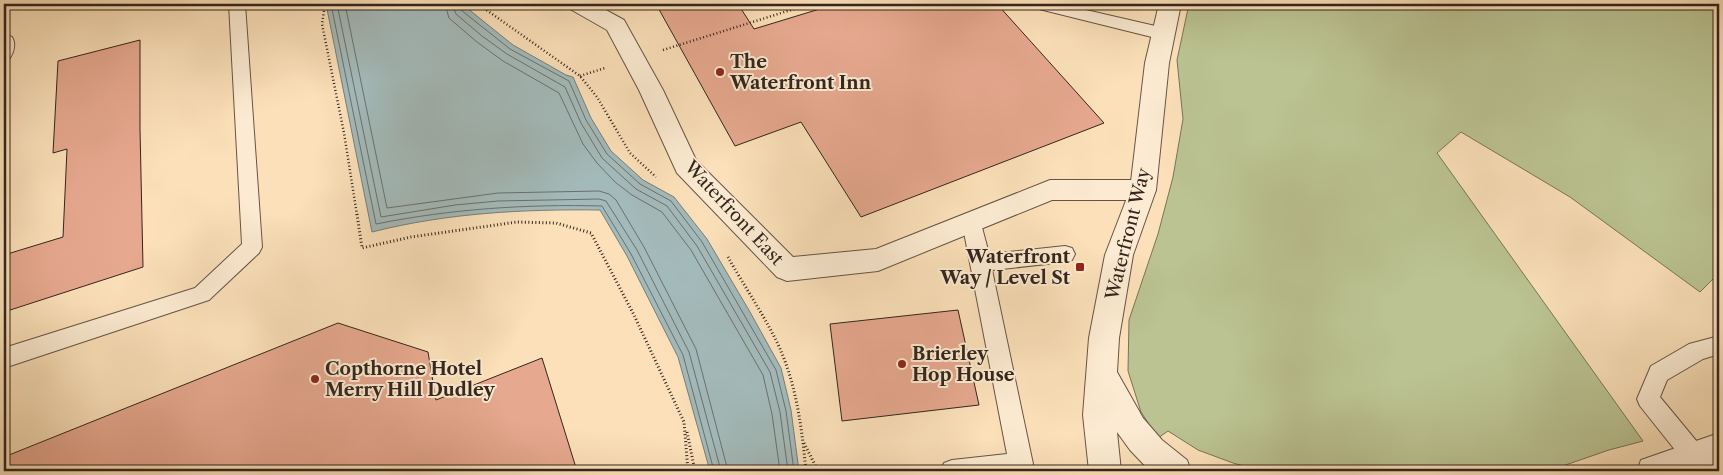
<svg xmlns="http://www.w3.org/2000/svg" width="1723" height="475" viewBox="0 0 1723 475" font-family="'Libre Caslon Text',serif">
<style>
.green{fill:#bbc392;stroke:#777458}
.water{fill:#a3baba;stroke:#767e7c}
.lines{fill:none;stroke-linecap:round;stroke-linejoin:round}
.shore{stroke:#6b706c;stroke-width:1}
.building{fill:#e6a88f;stroke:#33251e}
.service-casing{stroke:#655445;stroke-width:2}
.minor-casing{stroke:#655445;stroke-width:2}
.tertiary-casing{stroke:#655445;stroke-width:2}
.path-far1{stroke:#33251e;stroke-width:2.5;stroke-dasharray:1 2.5;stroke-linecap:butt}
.path{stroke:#33251e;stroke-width:3;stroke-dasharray:1 2.5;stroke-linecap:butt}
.service{fill:#fcebd2;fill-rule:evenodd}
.minor{fill:#fcebd2;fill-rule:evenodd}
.tertiary{fill:#fcebd2;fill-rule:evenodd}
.poi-dot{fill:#8f2418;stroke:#fcebd2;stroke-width:2}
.labels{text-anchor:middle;stroke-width:4;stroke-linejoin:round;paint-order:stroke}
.poi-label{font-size:18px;font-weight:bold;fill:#33251e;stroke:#fcebd2;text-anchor:start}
.street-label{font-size:18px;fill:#33251e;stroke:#fcebd2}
</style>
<rect width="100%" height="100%" fill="#fbe0b9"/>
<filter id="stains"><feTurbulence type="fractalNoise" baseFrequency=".004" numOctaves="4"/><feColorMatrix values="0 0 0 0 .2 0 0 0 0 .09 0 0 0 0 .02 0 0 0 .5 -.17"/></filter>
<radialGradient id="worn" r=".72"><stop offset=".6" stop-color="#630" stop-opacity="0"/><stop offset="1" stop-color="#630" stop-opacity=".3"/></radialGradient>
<polygon class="green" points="1189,4 1719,4 1719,273 1700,292 1570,197 1461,132 1437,153 1643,441 1609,450 1548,471 1262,471 1233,463 1198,450 1168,431 1158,438 1141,412 1128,371 1129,320 1158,234 1173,177 1183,119 1177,60"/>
<path class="water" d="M326,4h136l51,41 53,30 7,2 18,41 20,33 32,29 31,17 33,42 43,73 31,56 10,42 8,61h-89l-32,-114 -51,-101 -27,-46c-77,-1 -153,3 -228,22z"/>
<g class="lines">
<g class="shore">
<path d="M331,4l45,220c75,-15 150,-20 226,-18l29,48 52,101 31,116"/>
<polyline points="337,4 381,217 455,205 498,201 599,199 606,201 637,250 689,352 721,471"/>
<polyline points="345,4 387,208 498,193 599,191 609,194 616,200 644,247 696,349 728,471"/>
<polyline points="445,4 449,18 477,42 503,61 559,93 583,144 597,163 615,182 632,195 662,212 691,250 763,375 772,414 780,471"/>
<polyline points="452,4 456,14 482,36 507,54 565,87 581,123 602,158 636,189 667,206 697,246 770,372 780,412 788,471"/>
<polyline points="459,4 461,10 510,49 569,81 586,120 607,154 640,184 671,201 702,242 776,370 786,411 794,471"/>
</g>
</g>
<g class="building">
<polygon points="656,4 738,4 754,29 836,4 997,4 1104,123 861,217 801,122 735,146"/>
<polygon points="140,40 140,129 143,267 4,312 4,255 63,237 67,149 53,153 58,61"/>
<polygon points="958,310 979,405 842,421 830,324"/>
<polygon points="338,323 428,352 436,400 542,358 577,471 4,471 4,457"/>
</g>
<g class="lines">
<defs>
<g id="service">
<polygon points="229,4 245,4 262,247 259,253 209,300 4,368 4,348 195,288 242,244"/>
<polygon points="1031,4 1060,4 1164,28 1170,30 1172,34 1170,38 1164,40 1039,9 1033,8"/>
<path d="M6,35l6,2c4,6 2,15 -2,21l-6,2v-24z"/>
<polygon points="972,214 979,216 989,254 1065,246 1072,248 1075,254 1072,260 1065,262 992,270 1033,464 1030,471 940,471 944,463 952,460 1007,454 962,222 965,216"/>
<polygon points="1719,336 1719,354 1703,359 1667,380 1660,397 1703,449 1707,457 1703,465 1695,468 1687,465 1640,406 1637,399 1651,366 1689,344"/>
</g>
<polygon id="minor" points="567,4 595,4 624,20 663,90 696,160 793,257 876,249 1050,180 1143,180 1152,183 1156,190 1152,197 1143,200 1052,200 878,271 787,281 777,277 677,173 639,90 607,30 570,9"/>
<g id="tertiary">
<polygon points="1159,4 1181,4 1169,63 1156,190 1133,255 1119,338 1117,372 1143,418 1162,440 1187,460 1191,471 1150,471 1130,450 1117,432 1121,471 1089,471 1083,415 1089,338 1105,255 1130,190 1145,63"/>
<polygon points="1719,433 1719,463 1696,471 1637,471 1641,460"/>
</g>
</defs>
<use href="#service" class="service-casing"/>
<use href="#minor" class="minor-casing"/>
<use href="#tertiary" class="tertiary-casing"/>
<g class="path-far1">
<polyline points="325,4 322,24 344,133 357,215"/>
<polyline points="478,4 580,76 597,97 630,153 656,177"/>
<polyline points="663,50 810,4"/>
<polyline points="580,76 605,68"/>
</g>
<g class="path">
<polyline points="357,214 362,248 411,237 517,222 556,223 591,233 634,315 684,422 688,471"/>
<path d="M728,257c16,29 40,64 53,94 16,38 21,79 25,120"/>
<polyline points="687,432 695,471"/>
<polyline points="804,443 818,471"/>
</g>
<use href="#service" class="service"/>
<use href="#minor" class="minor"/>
<use href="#tertiary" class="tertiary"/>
</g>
<g class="poi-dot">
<circle cx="720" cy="72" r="5"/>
<rect x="1075" y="262" width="10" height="10" rx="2.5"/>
<circle cx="902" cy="364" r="5"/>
<circle cx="315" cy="379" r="5"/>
</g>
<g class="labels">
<g class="poi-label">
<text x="730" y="68">The<tspan x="730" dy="21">Waterfront Inn</tspan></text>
<text x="1070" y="263" text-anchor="end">Waterfront<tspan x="1070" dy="21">Way / Level St</tspan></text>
<text x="912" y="360">Brierley<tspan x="912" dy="21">Hop House</tspan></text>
<text x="325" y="375">Copthorne Hotel<tspan x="325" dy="21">Merry Hill Dudley</tspan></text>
</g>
<g class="street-label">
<text transform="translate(734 213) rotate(47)" y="6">Waterfront East</text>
<text transform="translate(1128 234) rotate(-76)" y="6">Waterfront Way</text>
</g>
</g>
<rect width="1723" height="475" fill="none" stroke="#fbe0b9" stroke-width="20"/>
<rect x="5" y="5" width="1713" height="465" fill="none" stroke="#33251e" stroke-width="2.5"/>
<rect x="10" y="10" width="1703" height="455" fill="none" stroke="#33251e"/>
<rect width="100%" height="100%" filter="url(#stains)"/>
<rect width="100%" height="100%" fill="url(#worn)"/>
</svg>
